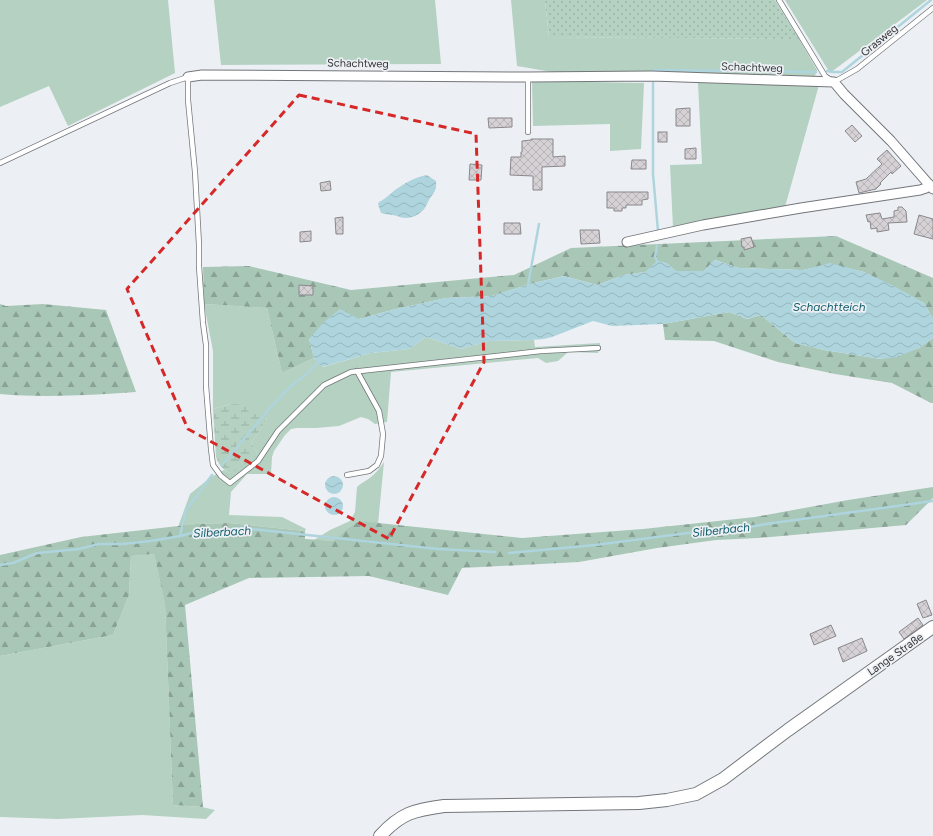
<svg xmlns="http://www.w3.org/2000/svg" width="933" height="836" viewBox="0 0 933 836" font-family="Figtree,sans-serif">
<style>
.green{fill:#b4d1c1}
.forest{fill:url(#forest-firs)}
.wetland{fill:url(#wetland-marsh)}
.garden{fill:url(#garden-dots)}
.water{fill:url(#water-waves)}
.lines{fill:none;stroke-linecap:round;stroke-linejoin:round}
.stream{stroke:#aed4dd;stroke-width:2.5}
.building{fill:url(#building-cross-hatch);stroke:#8b888c}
.lane-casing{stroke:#73767a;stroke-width:6}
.street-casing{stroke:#73767a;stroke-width:11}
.secondary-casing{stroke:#73767a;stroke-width:14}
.lane{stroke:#fff;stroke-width:4.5}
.street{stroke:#fff;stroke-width:9}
.secondary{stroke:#fff;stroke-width:12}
.marked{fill:none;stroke:#d62828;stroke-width:3;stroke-dasharray:8 5;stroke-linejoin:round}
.labels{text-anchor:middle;stroke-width:3.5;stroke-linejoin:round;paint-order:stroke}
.street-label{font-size:11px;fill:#343536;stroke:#ecf0f4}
.water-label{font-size:12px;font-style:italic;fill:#105c6a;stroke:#ecf0f4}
</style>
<defs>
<pattern id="forest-firs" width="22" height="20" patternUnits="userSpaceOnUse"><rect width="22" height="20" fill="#a8c7b6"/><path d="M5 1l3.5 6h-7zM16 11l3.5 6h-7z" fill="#8aa295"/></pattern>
<pattern id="wetland-marsh" width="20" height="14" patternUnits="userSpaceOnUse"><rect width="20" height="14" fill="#b4d1c1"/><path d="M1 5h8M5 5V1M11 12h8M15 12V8" fill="none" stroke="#9bb4a6"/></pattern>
<pattern id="garden-dots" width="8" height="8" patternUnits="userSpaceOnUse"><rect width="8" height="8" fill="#b4d1c1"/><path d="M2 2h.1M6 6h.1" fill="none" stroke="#9bb4a6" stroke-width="1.8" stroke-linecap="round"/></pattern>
<pattern id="water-waves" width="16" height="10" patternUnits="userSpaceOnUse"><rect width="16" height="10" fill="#aed4dd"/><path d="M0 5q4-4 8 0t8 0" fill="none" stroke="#96b7be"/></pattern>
<pattern id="building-cross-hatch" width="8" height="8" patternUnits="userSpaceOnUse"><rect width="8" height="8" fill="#d5d1d5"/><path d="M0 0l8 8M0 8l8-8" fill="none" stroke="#b7b4b7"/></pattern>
</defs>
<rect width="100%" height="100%" fill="#ecf0f4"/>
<g class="green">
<polygon points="0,0 168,0 175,73 68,126 49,86 0,107"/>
<polygon points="214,0 435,0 441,64 221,65"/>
<polygon points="511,0 545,0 549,37 799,39 817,70 815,76 552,72 517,66"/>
<polygon points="785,0 927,0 830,73"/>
<polygon points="532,81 644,83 641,149 610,151 610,124 533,126"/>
<polygon points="698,83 819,85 785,207 673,228 670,165 702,164"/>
<polygon points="204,304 267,308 282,373 314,358 323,367 371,353 409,349 426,337 461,349 489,341 534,340 535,347 600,343 598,353 568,352 558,361 546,363 538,358 391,372 387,422 375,424 368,419 361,417 339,426 316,428 297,428 291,429 285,435 274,451 272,457 271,474 247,474 231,492 229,515 282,517 306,529 305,531 229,523 196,524 178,527 190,494 211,477 224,470 230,473 258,454 251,443 261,429 267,418 250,414 231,404 213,409 213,351"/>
<path d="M384,462l-6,62 -19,-3 -11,7 -13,13 -21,-1 16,-10 20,-9 5,-9 2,-25c4,-4 9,-6 14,-10 5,-4 9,-9 13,-15z"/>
<polygon points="154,554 165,603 173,805 202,807 215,810 206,819 142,815 58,819 0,817 0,656 113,635 129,595 131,556"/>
</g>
<g class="forest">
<polygon points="836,236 933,278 933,319 924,303 864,272 830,264 803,270 739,268 715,260 704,271 676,271 665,262 645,272 624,275 597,285 564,276 530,284 492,296 446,298 392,310 359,319 309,339 314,358 282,373 267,308 204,304 203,267 249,266 351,290 514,275 571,248"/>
<path d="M0,304l6,2 37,-2 63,6 30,82c-45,3 -90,6 -136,2z"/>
<polygon points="729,312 747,319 761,315 795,343 824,350 881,359 919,348 933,338 933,403 931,403 892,383 835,374 778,362 714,341 665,340 663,324"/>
<polygon points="933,487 933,498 906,525 758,538 716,540 657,548 579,562 462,568 448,595 369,576 249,578 185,605 203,807 173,805 165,604 154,554 131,556 129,595 113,635 0,656 0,555 81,537 196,524 229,523 305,531 305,539 334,541 348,528 359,521 522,538 643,529 755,517 848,500"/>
</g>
<path class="wetland" d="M231,404h13l6,10 9,-3 8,7 -6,11 -10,14 7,11 -19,15 -9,4c-8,-4 -11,-8 -14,-16l-3,-48z"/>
<polygon class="garden" points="545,0 775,0 799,39 549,37"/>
<g class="water">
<path d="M427,175l9,6c1,10 -2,11 -7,19 -1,2 -2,4 -3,6 -3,7 -13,12 -20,12 -4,0 -6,-1 -9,-2 -6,-2 -11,-1 -16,-3l-3,-9 1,-2c6,-3 11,-8 16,-12 10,-7 20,-13 32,-15z"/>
<polygon points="714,260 739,268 803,270 830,263 864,272 894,286 924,303 933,319 933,338 919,348 897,357 881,359 824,350 795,343 761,315 747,319 729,312 663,324 612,326 593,321 552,337 544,339 531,340 489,341 461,349 426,337 409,349 371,353 322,367 314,358 309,339 324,322 340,309 359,319 392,310 446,298 492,296 530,284 564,276 597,285 624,275 645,272 657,261 665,262 676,271 704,271"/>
<circle cx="334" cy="485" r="9"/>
<circle cx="334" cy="506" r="9"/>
</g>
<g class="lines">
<g class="stream">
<polyline points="653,70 816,72"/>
<polyline points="827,71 833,72 842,72 931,0"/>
<polyline points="653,83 653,174 658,231"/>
<polyline points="657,261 655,257 657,246"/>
<polyline points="528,285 539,224"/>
<polyline points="222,465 270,408 289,388 310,371 318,362"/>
<polyline points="180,536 186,510 212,475"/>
<polyline points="509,553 595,545 688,533 744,528 766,524 933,501"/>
<polyline points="0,565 13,563 37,553 79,549 99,544 122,544 151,541 180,536 192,533 243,528 438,549 495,552"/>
</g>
</g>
<g class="building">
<polygon points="690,108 690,126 676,126 676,109"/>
<polygon points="488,118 512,118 512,127 489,128"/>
<polygon points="852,125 862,136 855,142 845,131"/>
<rect x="658" y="132" width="9" height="10"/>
<polygon points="531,139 553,139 553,157 565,156 565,166 542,167 542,190 533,190 533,176 510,175 511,157 521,157 521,152 522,152 522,141 531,140"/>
<polygon points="696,148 696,159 685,159 685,149"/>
<polygon points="887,150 901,166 892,174 891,172 880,183 881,184 876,189 859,193 856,182 866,179 882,164 877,159"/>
<polygon points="632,160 646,160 646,169 631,169"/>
<polygon points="470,164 482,165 481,180 469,180"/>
<polygon points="330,181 331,190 321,191 320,183"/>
<polygon points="607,192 648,192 648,199 642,200 642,205 626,205 626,208 622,208 622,211 614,211 614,208 607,208"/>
<polygon points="898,207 902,207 906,211 907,222 888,223 889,230 877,232 877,228 871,229 870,221 868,222 866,215 880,213 882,219 894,217 894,211 898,210"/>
<polygon points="919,215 933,219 933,239 914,234"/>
<polygon points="343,217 343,234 336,234 335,218"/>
<polygon points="504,223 520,223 521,234 504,234"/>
<polygon points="580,230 599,230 600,243 581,244"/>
<polygon points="311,231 311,241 300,242 300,232"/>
<polygon points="751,237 754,247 744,250 744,247 742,247 741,239"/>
<polygon points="299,285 313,286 313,295 299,295"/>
<polygon points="926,600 932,615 923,618 917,604"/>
<polygon points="918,618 923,625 904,639 899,632"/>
<polygon points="831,625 836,636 814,645 810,634"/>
<polygon points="862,638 867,651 843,662 838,648"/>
</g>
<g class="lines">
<defs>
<g id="lane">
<polyline points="779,0 825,76 834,82 857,69 933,8"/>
<polyline points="528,132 528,77"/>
<polyline points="0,163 170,83 188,77 188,100 195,172 199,245 199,266 203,323 206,345 206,386 211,449 213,465 221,476 230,483 258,461 278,431 324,385 351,372 541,351 598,348"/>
<polyline points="347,475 369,471 377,465 381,456 383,434 379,411 357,371"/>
</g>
<g id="street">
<polyline points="188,77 202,75 528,77 652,76 834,82 844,94 891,141 933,189"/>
<polyline points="627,242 703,225 801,208 920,190 926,188 930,185"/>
</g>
<path id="secondary" d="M380,836c21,-23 34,-26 64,-30l195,-3 28,-3 29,-6 27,-15 65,-49 145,-103"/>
</defs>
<use href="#lane" class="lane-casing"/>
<use href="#street" class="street-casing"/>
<use href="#secondary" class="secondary-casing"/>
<use href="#lane" class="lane"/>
<use href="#street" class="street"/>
<use href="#secondary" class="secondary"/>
</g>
<path class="marked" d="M299,95l177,39 8,228 -95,177 -201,-110 -61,-140z"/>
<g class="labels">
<g class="street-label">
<text transform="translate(879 40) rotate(-39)" y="4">Grasweg</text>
<text transform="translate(358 63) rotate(1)" y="4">Schachtweg</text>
<text transform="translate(752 67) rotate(2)" y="4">Schachtweg</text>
<text transform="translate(895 654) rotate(-35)" y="4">Lange Straße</text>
</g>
<g class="water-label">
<text x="829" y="311">Schachtteich</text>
<text transform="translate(721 530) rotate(-6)" y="4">Silberbach</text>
<text transform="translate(222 532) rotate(-3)" y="4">Silberbach</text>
</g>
</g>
</svg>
